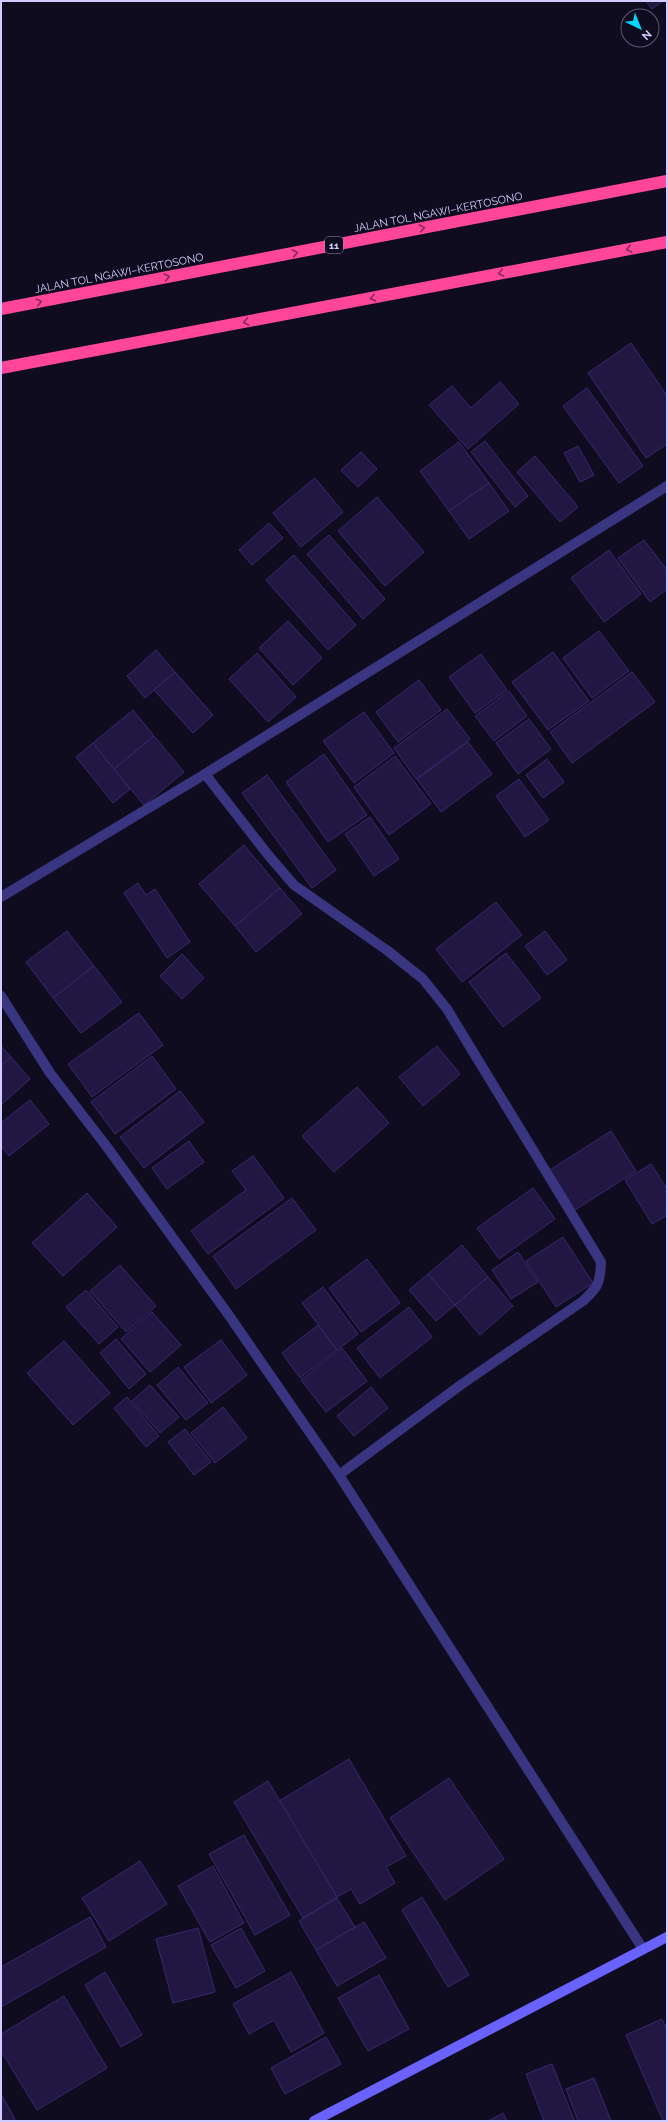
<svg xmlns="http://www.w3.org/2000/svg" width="668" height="2122" viewBox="0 0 668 2122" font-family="Raleway,sans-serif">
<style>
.building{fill:#211742;stroke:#38296e}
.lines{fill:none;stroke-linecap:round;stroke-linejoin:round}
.street{stroke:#3a3581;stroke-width:10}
.secondary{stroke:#6a62ff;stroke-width:10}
.highway{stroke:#ff4699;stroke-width:12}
.oneway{stroke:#88295c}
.labels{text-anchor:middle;stroke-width:3;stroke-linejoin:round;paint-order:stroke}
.shield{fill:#100c20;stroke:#9892bc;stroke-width:1}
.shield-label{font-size:10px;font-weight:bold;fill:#d2cbff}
.street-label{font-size:11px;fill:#d2cbff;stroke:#100c20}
</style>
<rect width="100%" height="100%" fill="#100c20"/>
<g class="building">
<polygon points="646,1 663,1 652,9"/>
<polygon points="631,343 667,396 667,444 646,458 588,373"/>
<polygon points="500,382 519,404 468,449 429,405 452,386 471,408"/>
<polygon points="587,388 643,466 619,483 563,406"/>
<polygon points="485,441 528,496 515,507 471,452"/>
<polygon points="459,442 489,483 449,511 420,471"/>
<polygon points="578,446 594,475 580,482 564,453"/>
<polygon points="361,452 377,469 358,487 341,470"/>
<polygon points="535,456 578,507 560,522 517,472"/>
<polygon points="315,478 343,512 301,547 273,513"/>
<polygon points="489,483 509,511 469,539 449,511"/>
<polygon points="377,497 424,552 385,586 338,531"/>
<polygon points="269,523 283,538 252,565 239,550"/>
<polygon points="329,535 385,599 363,619 307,554"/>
<polygon points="644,540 667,570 667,589 650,602 618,558"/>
<polygon points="609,550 641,594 604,622 571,578"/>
<polygon points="294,555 356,625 328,650 266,580"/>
<polygon points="288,621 322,658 293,685 259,648"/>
<polygon points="599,631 629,671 592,698 563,658"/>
<polygon points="156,650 175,672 145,698 127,676"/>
<polygon points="553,652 589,701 548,730 512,682"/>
<polygon points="257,653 296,697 268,722 229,679"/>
<polygon points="481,654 507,690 475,713 449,677"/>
<polygon points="175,672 213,715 193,733 154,690"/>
<polygon points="632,672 655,702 572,763 550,732"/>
<polygon points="419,680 441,710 398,742 376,712"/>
<polygon points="509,691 527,716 494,741 475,716"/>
<polygon points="447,709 470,739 416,779 394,748"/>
<polygon points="133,710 154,736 114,769 93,743"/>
<polygon points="364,712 394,753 354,783 323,741"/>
<polygon points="529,719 551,749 518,774 496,743"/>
<polygon points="154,736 184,772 144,805 114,769"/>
<polygon points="468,742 492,774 441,812 417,779"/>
<polygon points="93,743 130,789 113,803 76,757"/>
<polygon points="324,754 367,815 328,842 286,782"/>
<polygon points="395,756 431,804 389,835 354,787"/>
<polygon points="547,759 564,782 543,798 526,775"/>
<polygon points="267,775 336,870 312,888 242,793"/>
<polygon points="519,779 549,820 525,837 496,796"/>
<polygon points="370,817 399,859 374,876 345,834"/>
<polygon points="244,845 280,888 235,926 199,884"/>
<polygon points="138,883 146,895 155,889 190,942 167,958 124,893"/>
<polygon points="280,888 302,914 256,952 235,926"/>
<polygon points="496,902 522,935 462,982 436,949"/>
<polygon points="67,931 94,966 53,998 26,962"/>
<polygon points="545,931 567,960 547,975 525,946"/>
<polygon points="506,953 541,998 503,1027 469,982"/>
<polygon points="182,954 204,978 182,999 160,976"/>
<polygon points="94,966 122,1002 81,1033 53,998"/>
<polygon points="139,1013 163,1045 92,1097 68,1064"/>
<polygon points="1,1046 11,1057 1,1066"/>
<polygon points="437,1046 460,1074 423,1106 399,1077"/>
<polygon points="152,1056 176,1089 115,1134 91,1102"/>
<polygon points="11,1057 30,1079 1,1105 1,1066"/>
<polygon points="357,1087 389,1123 334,1172 302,1136"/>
<polygon points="180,1091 204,1122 144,1168 120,1137"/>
<polygon points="30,1100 49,1124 9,1156 1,1146 1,1123"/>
<polygon points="611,1131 636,1171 575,1210 550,1170"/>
<polygon points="189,1141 204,1162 167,1189 152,1168"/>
<polygon points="253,1156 284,1198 208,1254 191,1231 246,1190 232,1171"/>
<polygon points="651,1164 667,1189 667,1215 652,1224 625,1180"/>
<polygon points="533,1188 555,1219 499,1259 477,1228"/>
<polygon points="87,1193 117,1227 63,1276 32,1243"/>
<polygon points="292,1198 316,1230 236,1289 213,1256"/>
<polygon points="563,1237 593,1283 556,1307 526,1261"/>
<polygon points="462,1245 488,1277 455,1305 428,1274"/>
<polygon points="518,1252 538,1282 511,1299 492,1270"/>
<polygon points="367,1259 400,1303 361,1332 329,1288"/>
<polygon points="120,1265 156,1306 126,1332 90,1291"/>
<polygon points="428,1274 455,1305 436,1321 409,1290"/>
<polygon points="488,1277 513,1306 480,1335 455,1305"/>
<polygon points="323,1287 358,1334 337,1350 302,1303"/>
<polygon points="86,1290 118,1327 99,1344 66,1307"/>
<polygon points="409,1307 432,1337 380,1378 357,1348"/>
<polygon points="152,1312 181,1345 150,1372 121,1339"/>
<polygon points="318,1325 337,1350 300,1378 282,1353"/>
<polygon points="116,1339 146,1374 129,1389 100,1353"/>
<polygon points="221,1340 247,1375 211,1403 184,1367"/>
<polygon points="64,1341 110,1393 73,1425 27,1373"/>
<polygon points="342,1348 367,1381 326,1412 301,1380"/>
<polygon points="178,1367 208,1403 186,1420 157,1385"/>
<polygon points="150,1385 179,1417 160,1433 132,1401"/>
<polygon points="371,1387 388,1408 354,1436 337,1416"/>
<polygon points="127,1397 159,1436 146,1447 114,1408"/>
<polygon points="223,1407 247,1438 215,1463 191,1433"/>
<polygon points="185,1429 211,1462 194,1475 168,1442"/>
<polygon points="349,1759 406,1856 386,1867 395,1883 360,1904 351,1889 337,1897 279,1801"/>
<polygon points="449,1778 504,1859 445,1900 390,1818"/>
<polygon points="268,1781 337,1897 303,1918 234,1802"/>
<polygon points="244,1835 290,1915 255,1935 209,1854"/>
<polygon points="140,1861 167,1904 109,1941 82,1898"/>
<polygon points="213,1866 244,1923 210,1942 178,1886"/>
<polygon points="422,1897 469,1975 448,1987 402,1910"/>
<polygon points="337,1898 355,1927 316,1950 299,1921"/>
<polygon points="90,1917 106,1947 1,2007 1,1967"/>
<polygon points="364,1922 386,1958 337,1986 316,1950"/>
<polygon points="198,1928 215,1992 173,2003 156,1939"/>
<polygon points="241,1928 265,1971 236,1988 211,1945"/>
<polygon points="105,1972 142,2035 121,2047 85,1985"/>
<polygon points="291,1972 324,2033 291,2052 274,2020 249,2034 233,2004"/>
<polygon points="379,1975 409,2029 368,2051 338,1998"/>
<polygon points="64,1996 107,2068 37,2110 1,2051 1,2034"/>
<polygon points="662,2019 667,2030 667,2121 663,2121 626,2035"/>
<polygon points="326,2037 341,2064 285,2094 271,2068"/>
<polygon points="552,2064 574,2120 571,2121 544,2121 526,2074"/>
<polygon points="594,2078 611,2121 578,2121 566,2089"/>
<polygon points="1,2094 15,2119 12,2121 1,2121"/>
<polygon points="503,2113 507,2121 488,2121"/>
</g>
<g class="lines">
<g class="street">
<path d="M205,774l64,82 25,29 94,66 35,28 24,30 154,253c-1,22 -3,25 -18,39l-121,83 -123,91"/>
<polyline points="1,897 205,774 667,486"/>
<polyline points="1,996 50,1073 107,1147 228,1314 339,1475 643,1949"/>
</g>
<polyline class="secondary" points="314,2121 667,1937"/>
<g class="highway">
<polyline points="1,309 667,181"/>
<polyline points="1,368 667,242"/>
</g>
</g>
<defs><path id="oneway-chevron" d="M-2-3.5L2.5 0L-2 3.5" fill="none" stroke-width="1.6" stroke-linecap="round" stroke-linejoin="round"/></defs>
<g class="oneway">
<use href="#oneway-chevron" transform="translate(422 228) rotate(-11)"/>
<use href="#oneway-chevron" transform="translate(629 249) rotate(169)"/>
<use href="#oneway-chevron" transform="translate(295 253) rotate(-11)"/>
<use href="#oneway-chevron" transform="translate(501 273) rotate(169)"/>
<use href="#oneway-chevron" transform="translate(167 277) rotate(-11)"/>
<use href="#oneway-chevron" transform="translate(373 298) rotate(169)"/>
<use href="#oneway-chevron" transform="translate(39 302) rotate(-11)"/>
<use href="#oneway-chevron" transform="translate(246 322) rotate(169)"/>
</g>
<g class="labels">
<rect class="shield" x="325" y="237" width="18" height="16" rx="3"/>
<g class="shield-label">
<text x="334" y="249">11</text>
</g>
<g class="street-label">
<text transform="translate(438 212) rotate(-11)" y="4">JALAN TOL NGAWI–KERTOSONO</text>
<text transform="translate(119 273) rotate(-11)" y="4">JALAN TOL NGAWI–KERTOSONO</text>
</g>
</g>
<rect width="668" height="2122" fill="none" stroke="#d2cbff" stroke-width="4"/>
<g transform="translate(640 28) rotate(137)"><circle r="19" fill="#100c20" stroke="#5e5879"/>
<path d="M0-3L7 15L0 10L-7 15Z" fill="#00d6f6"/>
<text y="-6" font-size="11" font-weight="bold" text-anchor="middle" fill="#d2cbff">N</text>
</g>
</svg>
